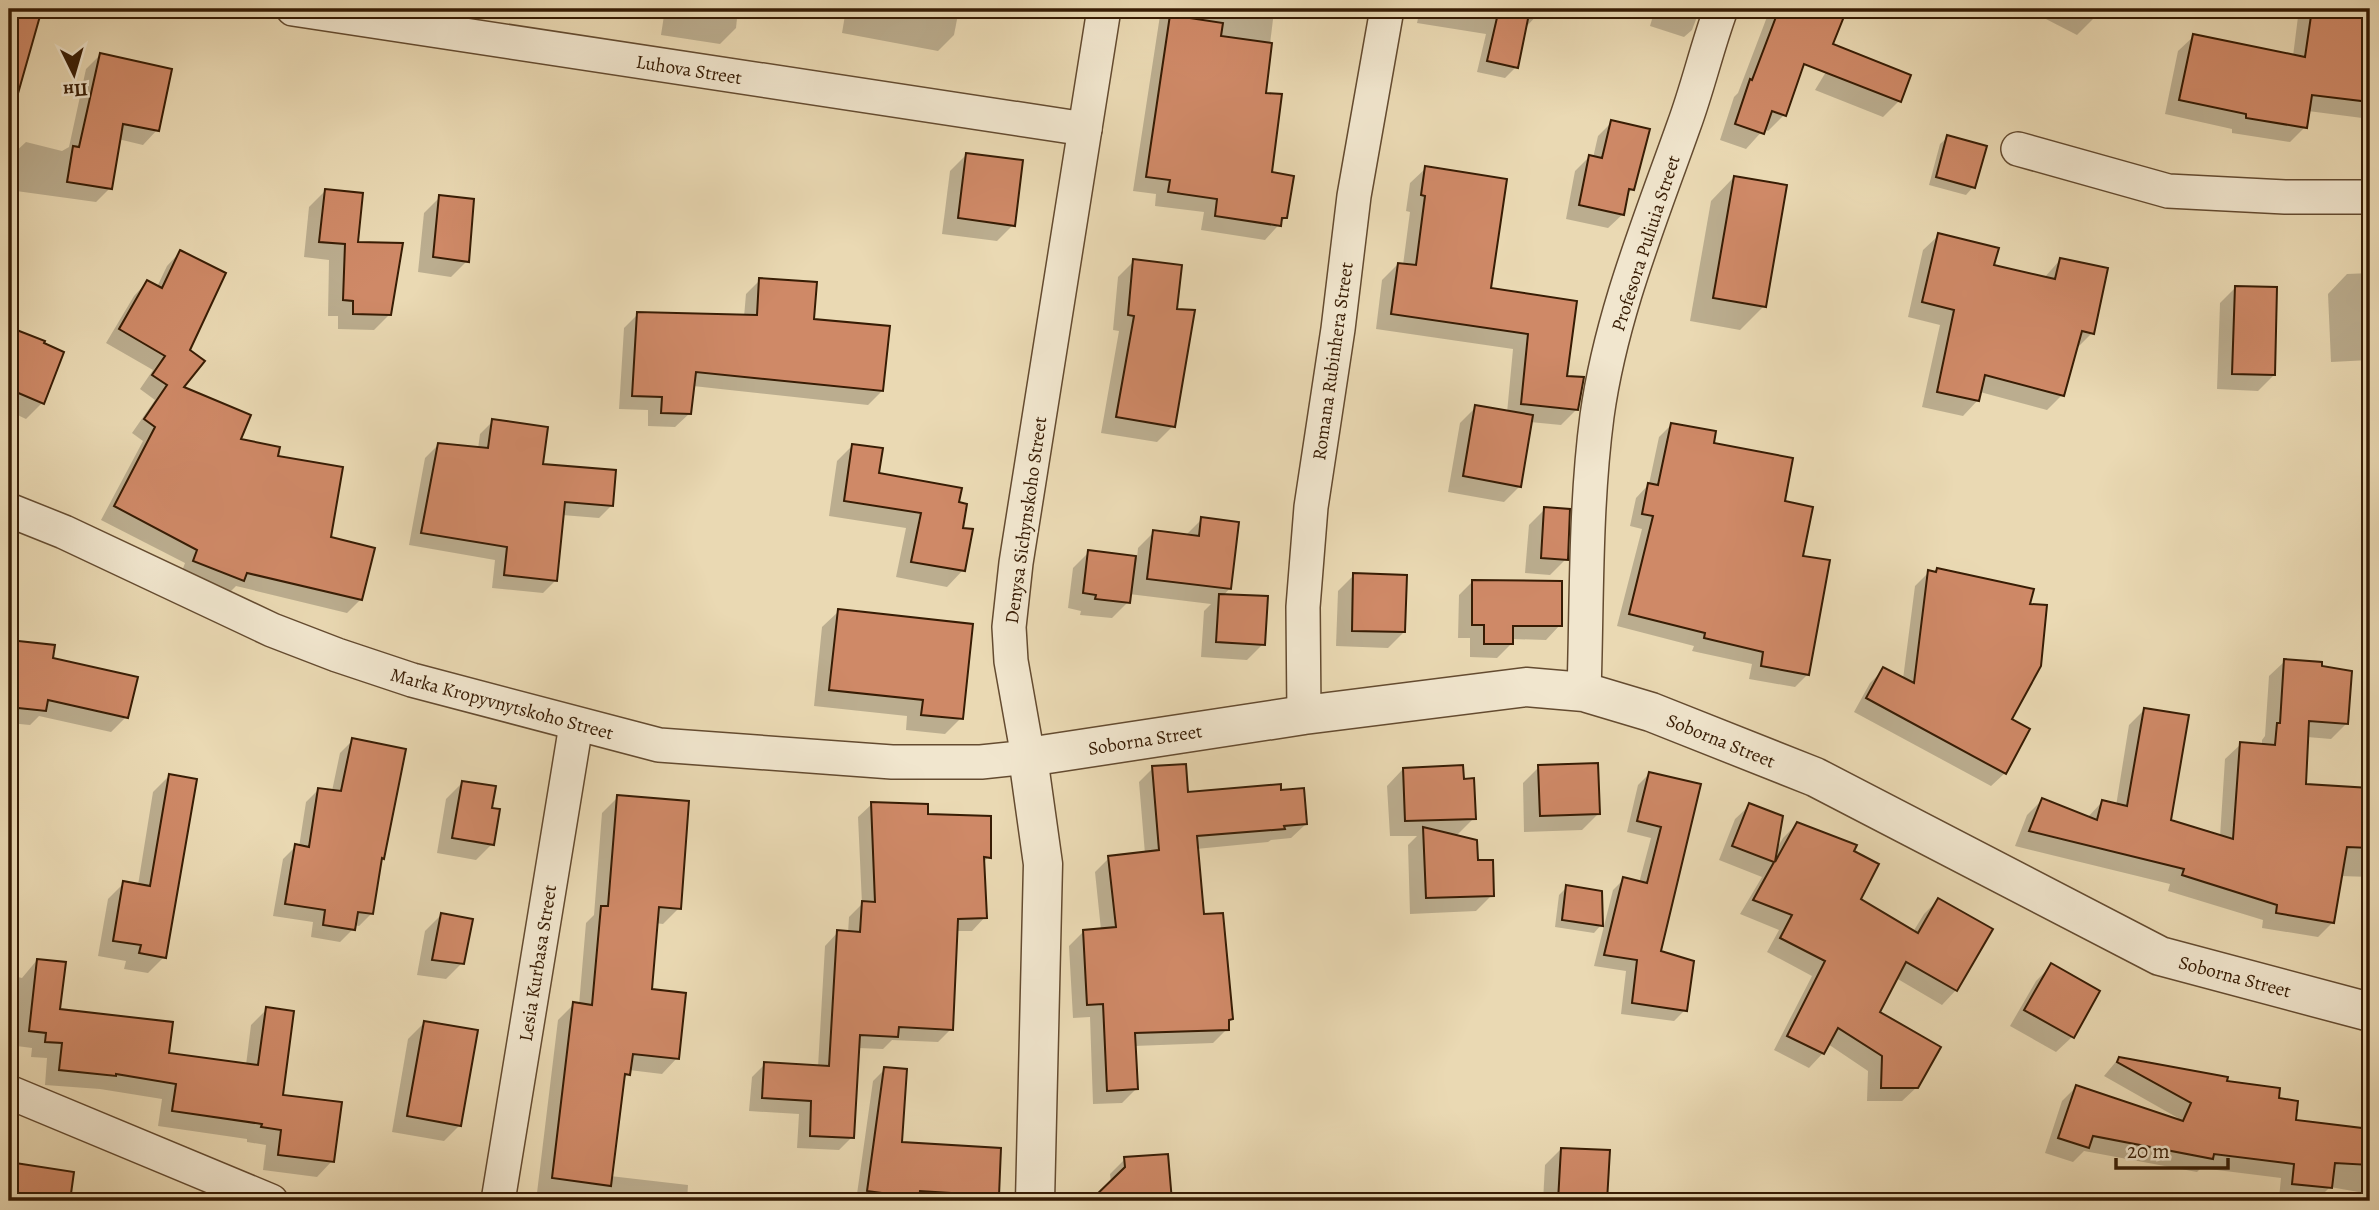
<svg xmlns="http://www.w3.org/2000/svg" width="2379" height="1210" viewBox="0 0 2379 1210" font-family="Alegreya,serif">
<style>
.shadow{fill:#0003}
.building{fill:#cf8967;stroke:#371c04;stroke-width:2}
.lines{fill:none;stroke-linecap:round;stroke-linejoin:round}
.minor-casing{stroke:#644b30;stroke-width:36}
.tertiary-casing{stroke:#644b30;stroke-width:41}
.minor{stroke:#f1e6ce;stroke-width:33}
.tertiary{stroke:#f1e6ce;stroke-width:38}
.labels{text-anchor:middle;stroke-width:5;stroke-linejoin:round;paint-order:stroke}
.street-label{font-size:19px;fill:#371c04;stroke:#f1e6ce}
</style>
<rect width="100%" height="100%" fill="#ead9b3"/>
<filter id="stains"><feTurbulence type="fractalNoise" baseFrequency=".00286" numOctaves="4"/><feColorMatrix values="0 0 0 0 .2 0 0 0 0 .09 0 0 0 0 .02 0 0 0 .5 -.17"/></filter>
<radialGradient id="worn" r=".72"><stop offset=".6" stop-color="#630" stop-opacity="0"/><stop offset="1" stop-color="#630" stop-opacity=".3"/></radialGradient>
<g class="shadow">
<polygon points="9,9 40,11 21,79 9,91"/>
<polygon points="665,9 738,9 736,28 720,44 661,35"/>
<polygon points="846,9 959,9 954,35 938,51 842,33"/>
<polygon points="966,9 1021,9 1014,16"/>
<polygon points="1161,9 1303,9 1297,14 1274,11 1264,94 1270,174 1285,218 1265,240 1201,230 1204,212 1155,206 1156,194 1133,191"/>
<polygon points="1420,9 1540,9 1538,14 1527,26 1525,25 1516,67 1505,78 1477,72 1486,34 1417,23"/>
<polygon points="1655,9 1700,9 1692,30 1684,37 1650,26"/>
<polygon points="1770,9 1823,9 1807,39 1784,115 1768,131 1764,129 1746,149 1720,140 1734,97 1738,93"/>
<polygon points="2049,9 2098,9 2093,19 2077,35 2044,18"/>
<polygon points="2299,9 2370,9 2370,119 2308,111 2305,127 2290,142 2232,133 2232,129 2165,114 2178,51 2194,36 2293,56"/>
<polygon points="100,55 157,130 143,145 118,139 110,188 96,202 9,190 9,163 11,156 26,142 62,151 69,147 86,69"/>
<polygon points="1829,67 1899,101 1883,117 1815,90"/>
<polygon points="1612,122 1632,189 1626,195 1623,214 1608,228 1566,219 1575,171 1589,157 1593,158 1598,136"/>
<polygon points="1948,137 1973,187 1966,195 1929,185 1940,144"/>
<polygon points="966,155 1013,225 997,241 942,234 950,171"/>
<polygon points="1426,168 1489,290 1575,302 1565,377 1577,409 1561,425 1530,422 1520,486 1504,502 1448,492 1460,423 1476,407 1507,413 1513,349 1376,329 1382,280 1398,264 1403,265 1410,212 1406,211 1410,183"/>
<polygon points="1734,177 1764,306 1740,330 1690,321 1711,201"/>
<polygon points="325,191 357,244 390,314 374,330 338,329 338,316 328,316 329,260 304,257 309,207"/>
<polygon points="440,197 467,261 451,277 418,272 424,213"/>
<polygon points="1939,235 1992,266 2044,278 2060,260 2092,333 2077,348 2062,395 2047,410 1980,392 1978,400 1963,416 1922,407 1940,325 1908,317 1923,250"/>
<polygon points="180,252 188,350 182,388 239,441 276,458 329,539 361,599 347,613 236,586 229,593 181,574 185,563 101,520 143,441 132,433 155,400 140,389 153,370 106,343 134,296 147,282 157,287 167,266"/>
<polygon points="1134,261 1175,310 1173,426 1157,442 1101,433 1119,331 1113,330 1118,277"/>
<polygon points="2370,273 2370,360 2331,362 2328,294 2347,274"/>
<polygon points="760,280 812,320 882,391 868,405 693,386 690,413 675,427 648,426 648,410 619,409 624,328 638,314 744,317 746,294"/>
<polygon points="2236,287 2274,375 2258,391 2217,389 2220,303"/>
<polygon points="15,331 42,403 26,419 9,411 9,337"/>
<polygon points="493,421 541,466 612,505 599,518 562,515 556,580 543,593 492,588 495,560 409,545 425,458 438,445 478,449 480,434"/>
<polygon points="1671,425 1712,445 1783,502 1801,557 1808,674 1795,687 1749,679 1752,664 1692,651 1694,646 1617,626 1642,529 1630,526 1636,498 1649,484 1659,437"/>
<polygon points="853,445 877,474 957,504 963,570 947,587 896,577 906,528 829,516 837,461"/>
<polygon points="1545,509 1566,559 1550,575 1525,573 1529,525"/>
<polygon points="1202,519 1230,588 1223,596 1263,644 1247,660 1201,657 1204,611 1211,604 1129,594 1128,602 1112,618 1080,615 1081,611 1068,608 1073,568 1089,552 1137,558 1138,548 1154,532 1186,535"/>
<polygon points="1938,570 2009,720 2005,773 1991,786 1854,712 1870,683 1884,669 1903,679 1915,586 1929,572 1934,573"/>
<polygon points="1354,575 1404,632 1388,648 1336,646 1338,591"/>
<polygon points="1473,581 1560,625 1546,640 1512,639 1512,643 1497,658 1470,657 1470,638 1458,638 1459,595"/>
<polygon points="839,611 961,718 945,734 906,730 907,716 814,706 822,627"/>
<polygon points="9,642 53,647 51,659 126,717 111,732 39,716 30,725 9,723"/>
<polygon points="2285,661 2346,724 2331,739 2307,737 2304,786 2370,788 2370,877 2340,876 2333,922 2318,937 2262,928 2263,920 2168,891 2170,884 2015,846 2027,815 2042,800 2087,818 2102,802 2116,806 2129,725 2144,710 2169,821 2220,837 2225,759 2241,744 2262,746 2262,740 2265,736 2269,676"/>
<polygon points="353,740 380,860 372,913 359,926 354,925 353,929 340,942 311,937 313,922 273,916 283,859 296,846 299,847 306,802 319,789 332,791 340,753"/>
<polygon points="1539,767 1598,814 1582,830 1524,832 1523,783"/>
<polygon points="1153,768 1187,794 1280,792 1306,824 1291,838 1271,840 1268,842 1196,849 1202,916 1231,1019 1227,1022 1227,1029 1213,1043 1134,1046 1136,1089 1122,1103 1093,1104 1090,1017 1073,1018 1069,946 1083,932 1101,930 1095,872 1109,858 1145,854 1139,782"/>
<polygon points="1403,769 1462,781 1474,818 1455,837 1476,862 1492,895 1476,911 1410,914 1408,845 1417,836 1390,836 1387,786"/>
<polygon points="1649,774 1698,786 1659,952 1685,1010 1674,1021 1621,1014 1626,971 1594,966 1613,890 1624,879 1639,883 1651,838 1627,832 1638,785"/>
<polygon points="169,776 164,957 148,973 124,969 126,961 98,956 108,899 124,883 138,885 153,792"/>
<polygon points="462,783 490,809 492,844 476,860 437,853 446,799"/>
<polygon points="618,797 679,908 663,924 655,923 650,990 677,1058 662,1074 629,1070 628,1074 622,1080 610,1176 688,1185 687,1201 536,1201 558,1020 574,1004 579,1005 586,923 594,915 602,813"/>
<polygon points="872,804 926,816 989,857 982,863 985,917 972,931 956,931 951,1029 938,1042 892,1040 883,1049 858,1048 852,1137 839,1150 797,1148 799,1114 749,1111 752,1077 765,1064 818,1067 825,946 838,932 848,933 849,917 862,904 858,817"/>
<polygon points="1750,805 1775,852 1783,838 1797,824 1852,852 1859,899 1913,932 1924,914 1938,900 1956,990 1942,1005 1896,978 1878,1012 1917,1087 1902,1101 1867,1101 1868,1071 1828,1044 1823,1053 1809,1068 1774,1050 1812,976 1767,952 1779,930 1740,914 1762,877 1719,860 1735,819"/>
<polygon points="1567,887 1601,925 1594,933 1555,927 1559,895"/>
<polygon points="441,915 462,963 446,979 417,975 425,931"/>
<polygon points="37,960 58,1011 167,1054 246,1065 251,1025 267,1009 281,1096 332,1161 317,1177 263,1170 266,1145 247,1142 247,1139 158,1126 162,1099 100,1089 45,1085 47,1058 31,1057 32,1048 9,1045 9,975 22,978"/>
<polygon points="2052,965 2072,1037 2056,1052 2010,1026 2036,981"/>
<polygon points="424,1023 460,1125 444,1141 392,1132 408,1039"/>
<polygon points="2119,1058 2224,1082 2277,1099 2294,1122 2370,1131 2370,1194 2330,1187 2316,1201 2279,1198 2281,1178 2201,1168 2197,1172 2084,1151 2073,1162 2045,1153 2062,1101 2076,1087 2177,1121 2178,1118 2104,1076"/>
<polygon points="885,1069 901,1143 997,1195 991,1201 856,1201 873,1081"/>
<polygon points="1561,1149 1608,1152 1606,1201 1543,1201 1545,1165"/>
<polygon points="1125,1159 1170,1198 1200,1195 1201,1201 1093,1201 1111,1183 1110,1174"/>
</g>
<g class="building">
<polygon points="9,9 42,9 17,97 9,96"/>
<polygon points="1499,9 1530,9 1518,68 1487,61"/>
<polygon points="1779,9 1847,9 1833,44 1911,75 1901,102 1804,64 1786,116 1772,111 1764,134 1735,124 1750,79 1752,80"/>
<polygon points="2312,9 2370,9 2370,102 2312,95 2307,128 2246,118 2246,114 2179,100 2193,34 2305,57"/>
<polygon points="1170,15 1223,23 1221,36 1272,43 1266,93 1282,94 1272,172 1294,176 1287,218 1282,218 1281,226 1215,216 1217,199 1168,192 1170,180 1146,177"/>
<polygon points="100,53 172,69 159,131 123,124 112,189 67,182 73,146 79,147"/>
<polygon points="1611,120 1650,129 1634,190 1629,189 1624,215 1579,205 1589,155 1602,158"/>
<polygon points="1947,135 1987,146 1975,188 1936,177"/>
<polygon points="966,153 1023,160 1015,226 958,218"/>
<polygon points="1425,166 1507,179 1491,288 1577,301 1567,376 1584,377 1578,410 1521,404 1528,334 1391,314 1398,263 1416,265 1425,196 1421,195"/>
<polygon points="1734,176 1787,185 1766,307 1713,298"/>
<polygon points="325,189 363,193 358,242 403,243 391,315 353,314 353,301 343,300 345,244 319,242"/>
<polygon points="439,195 474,199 469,262 433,257"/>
<polygon points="1938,233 1999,248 1994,265 2055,279 2060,258 2108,268 2094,334 2082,331 2064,396 1985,375 1979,401 1937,392 1954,310 1922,302"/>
<polygon points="180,250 226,273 190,350 205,361 184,387 251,415 241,439 280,447 278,456 343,467 331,537 375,548 362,600 247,573 244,581 193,561 197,550 114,506 155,427 144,419 167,385 152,375 165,356 119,329 147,280 162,288"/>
<polygon points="1133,259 1182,265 1177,309 1195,310 1175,427 1116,417 1134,316 1128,315"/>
<polygon points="759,278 817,282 814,319 890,326 883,391 696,372 691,414 661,413 662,397 632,396 637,312 757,315"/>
<polygon points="2235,286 2277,287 2275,375 2232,374"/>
<polygon points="9,327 45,341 44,343 64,352 44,404 9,389"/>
<polygon points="1475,405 1533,415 1521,487 1463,476"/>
<polygon points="492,419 548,427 543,464 616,470 613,506 565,502 557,581 504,575 507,547 421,533 438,443 488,448"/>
<polygon points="1671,423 1716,431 1714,443 1793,458 1785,501 1813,507 1803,556 1830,560 1809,675 1761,666 1763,652 1704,638 1705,633 1629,614 1653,516 1642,514 1648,483 1658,485"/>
<polygon points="852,444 883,448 879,473 962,488 959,502 967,504 963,528 973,529 965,571 911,562 921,513 844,501"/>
<polygon points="1544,507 1570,509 1568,560 1541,558"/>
<polygon points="1201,517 1239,522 1231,589 1147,579 1153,530 1199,536"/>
<polygon points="1088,550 1136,556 1130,603 1095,599 1096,595 1083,593"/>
<polygon points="1937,568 2034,589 2030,604 2047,605 2041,666 2012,719 2030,729 2006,774 1866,698 1883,667 1914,683 1928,570 1936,572"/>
<polygon points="1353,573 1407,575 1405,632 1352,631"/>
<polygon points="1472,580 1562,581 1562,626 1513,626 1513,644 1484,644 1484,625 1472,625"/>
<polygon points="1219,594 1268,596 1265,645 1216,642"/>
<polygon points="838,609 973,624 963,719 921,715 923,700 829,690"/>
<polygon points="9,640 55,645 53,658 138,677 128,718 48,700 46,711 9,707"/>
<polygon points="2284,659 2322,662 2322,666 2352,671 2348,724 2309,721 2306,784 2370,788 2370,848 2347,847 2334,923 2276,913 2277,905 2182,875 2184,869 2029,831 2042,798 2097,820 2102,800 2127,806 2144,708 2189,715 2171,820 2233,839 2240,742 2275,745 2277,723 2280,723"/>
<polygon points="352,738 406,749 384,859 382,858 373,914 358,912 355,930 323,925 325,910 285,904 295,844 309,847 318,788 341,791"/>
<polygon points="1598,763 1600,814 1540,816 1538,765"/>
<polygon points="1186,764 1188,792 1281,784 1281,790 1304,788 1307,824 1284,826 1285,829 1197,836 1204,914 1223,913 1233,1019 1229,1020 1229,1030 1135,1033 1138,1089 1107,1091 1103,1004 1087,1005 1083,930 1116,927 1108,856 1159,850 1152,766"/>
<polygon points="1463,765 1464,779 1474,778 1476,819 1405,821 1403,768"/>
<polygon points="1649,772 1701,784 1661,951 1694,961 1687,1011 1632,1003 1637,960 1604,955 1623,877 1647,883 1661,827 1637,821"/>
<polygon points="169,774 197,779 166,958 139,953 141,945 113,941 123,881 150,886"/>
<polygon points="462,781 496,786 492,808 500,809 494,845 452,838"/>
<polygon points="617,795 689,801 681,909 659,907 652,989 686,993 679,1059 633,1054 630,1075 625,1074 611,1186 552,1178 573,1002 592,1005 601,906 608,906"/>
<polygon points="871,802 928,804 928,814 991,816 991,858 984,857 987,918 958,919 953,1030 899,1027 898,1037 860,1035 854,1138 810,1136 811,1101 762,1098 764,1062 829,1066 837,930 860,932 862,901 875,902"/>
<polygon points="1749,803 1783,816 1775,862 1797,822 1857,845 1854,851 1879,864 1861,899 1918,933 1938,898 1993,929 1957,991 1906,962 1880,1012 1941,1047 1918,1088 1881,1088 1882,1056 1838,1028 1824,1054 1787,1036 1825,961 1780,938 1792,915 1753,900 1774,862 1732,846"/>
<polygon points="1423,827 1477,840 1478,860 1493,860 1494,896 1426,898"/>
<polygon points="1566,885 1602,891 1603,926 1562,920"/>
<polygon points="441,913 473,919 464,964 432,960"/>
<polygon points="37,959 66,962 60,1009 173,1022 169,1053 258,1065 266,1007 294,1011 283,1095 342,1102 334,1162 278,1155 281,1130 261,1127 262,1124 172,1111 176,1084 116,1074 116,1076 59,1070 62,1043 45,1042 46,1033 29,1031"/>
<polygon points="2051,963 2100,991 2074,1038 2024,1010"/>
<polygon points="424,1021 478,1030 461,1126 407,1116"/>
<polygon points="2119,1057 2228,1077 2227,1081 2280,1088 2279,1098 2298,1101 2296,1120 2370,1129 2370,1165 2335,1163 2332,1188 2292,1184 2294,1164 2214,1154 2213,1159 2093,1136 2089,1148 2058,1138 2076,1085 2183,1121 2191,1103 2117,1062"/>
<polygon points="884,1067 907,1069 902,1142 1001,1148 999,1196 920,1191 919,1198 867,1191"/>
<polygon points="1561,1148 1610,1150 1607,1201 1558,1201"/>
<polygon points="1168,1154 1172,1201 1090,1201 1125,1167 1124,1157"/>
<polygon points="9,1162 74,1172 70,1201 9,1201"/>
</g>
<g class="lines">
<defs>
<g id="minor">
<polyline points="293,9 1085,129"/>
<polyline points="2018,149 2168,191 2285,197 2370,197"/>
<polyline points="9,510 64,532 272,630 337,655 412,680 659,745 892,762 981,762 1028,757 1011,661 1009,627 1016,563 1104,9"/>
<path d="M1584,692c3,-91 1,-185 13,-276 14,-101 53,-195 87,-291 14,-38 23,-78 37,-116"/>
<polyline points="1304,715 1303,607 1311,507 1338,329 1354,196 1387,9"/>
<polyline points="9,1092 271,1201"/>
<polyline points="498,1201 576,725"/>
</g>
<polyline id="tertiary" points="1035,1201 1043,864 1028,757 1304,715 1526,687 1584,692 1651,712 1815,777 2160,956 2370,1012"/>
</defs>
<use href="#minor" class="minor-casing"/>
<use href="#tertiary" class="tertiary-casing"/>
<use href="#minor" class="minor"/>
<use href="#tertiary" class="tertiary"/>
</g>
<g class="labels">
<g class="street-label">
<text transform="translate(689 69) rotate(9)" y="7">Luhova Street</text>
<text transform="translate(1645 243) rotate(-72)" y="7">Profesora Puliuia Street</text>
<text transform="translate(1332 361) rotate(-82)" y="7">Romana Rubinhera Street</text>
<text transform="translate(1025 520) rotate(-82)" y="7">Denysa Sichynskoho Street</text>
<text transform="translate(502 703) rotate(15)" y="7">Marka Kropyvnytskoho Street</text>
<text transform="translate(1145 739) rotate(-9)" y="7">Soborna Street</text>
<text transform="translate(1721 740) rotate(22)" y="7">Soborna Street</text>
<text transform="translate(537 963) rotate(-81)" y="7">Lesia Kurbasa Street</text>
<text transform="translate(2235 976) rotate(15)" y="7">Soborna Street</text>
</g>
</g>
<rect width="2379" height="1210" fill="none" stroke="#ead9b3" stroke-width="35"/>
<rect x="10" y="10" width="2358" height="1189" fill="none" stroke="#371c04" stroke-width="3.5"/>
<rect x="18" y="18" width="2344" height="1175" fill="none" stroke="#371c04" stroke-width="2"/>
<g transform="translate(74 74) rotate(175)" stroke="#f1e6ce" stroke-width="5" paint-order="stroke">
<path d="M0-5L12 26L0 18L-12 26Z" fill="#371c04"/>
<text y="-10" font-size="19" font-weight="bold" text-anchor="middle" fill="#371c04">Пн</text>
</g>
<path d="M2116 1158v10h112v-10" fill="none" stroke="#371c04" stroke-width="3.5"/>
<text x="2127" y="1158" font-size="21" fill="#371c04" stroke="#f1e6ce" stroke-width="5" paint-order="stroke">20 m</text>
<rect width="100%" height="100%" filter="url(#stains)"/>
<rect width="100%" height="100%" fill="url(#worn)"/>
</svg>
